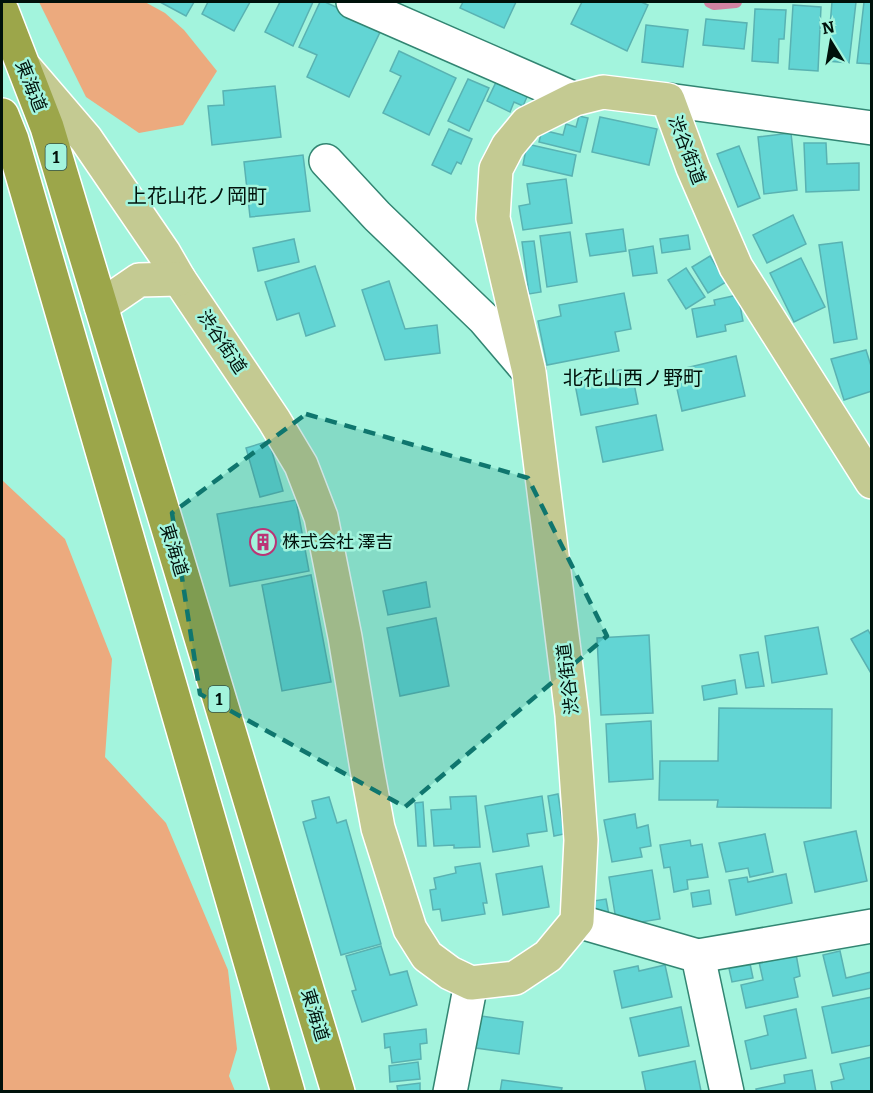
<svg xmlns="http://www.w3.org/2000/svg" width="873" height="1093" viewBox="0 0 873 1093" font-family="Bitter,'Noto Sans JP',serif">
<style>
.green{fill:#ecaa7e}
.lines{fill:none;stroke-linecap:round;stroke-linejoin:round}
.stream{stroke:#d283a2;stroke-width:12}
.building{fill:#62d5d4;stroke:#59b2b2;stroke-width:1.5}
.minor-casing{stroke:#328572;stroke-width:36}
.major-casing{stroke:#fff;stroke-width:36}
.highway-casing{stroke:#fff;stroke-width:36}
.minor{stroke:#fff;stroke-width:33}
.major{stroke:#c4ca92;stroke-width:33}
.highway{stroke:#9ca64a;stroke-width:33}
.marked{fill:#0f766e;fill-opacity:0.2;stroke:#0f766e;stroke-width:4.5;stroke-dasharray:12 8;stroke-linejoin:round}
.labels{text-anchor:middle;stroke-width:5;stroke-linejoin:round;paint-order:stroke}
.shield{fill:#a3f4dd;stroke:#31554a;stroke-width:1.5}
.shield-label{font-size:16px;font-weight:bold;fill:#00110b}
.street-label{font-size:18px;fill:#00110b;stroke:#a3f4dd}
.poi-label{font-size:18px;fill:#00110b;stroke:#a3f4dd;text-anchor:start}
.neighbourhood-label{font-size:20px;fill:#00110b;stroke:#a3f4dd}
</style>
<rect width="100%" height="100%" fill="#a3f4dd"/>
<g class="green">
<polygon points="39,2 145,2 165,13 184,30 217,71 183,125 139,133 86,97"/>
<polygon points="2,480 65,539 112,659 105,757 166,823 228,970 237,1049 229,1076 235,1091 2,1091"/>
</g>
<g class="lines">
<polyline class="stream" points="710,2 714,4 736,2"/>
</g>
<g class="building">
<polygon points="160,2 194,2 186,16"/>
<polygon points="208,2 250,2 234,31 202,14"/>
<polygon points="280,2 313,2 293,46 265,32"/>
<polygon points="320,2 325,2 382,28 349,97 307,77 317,55 299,47"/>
<polygon points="463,2 516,2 504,28 460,8"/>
<polygon points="582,2 641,2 648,5 627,51 571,24"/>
<polygon points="832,2 856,2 849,63 827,61"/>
<polygon points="864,2 872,2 872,64 857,63"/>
<polygon points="793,5 821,7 818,71 789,69"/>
<polygon points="755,9 786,10 784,39 779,39 778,63 752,61"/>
<polygon points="706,19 747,23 744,49 703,45"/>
<polygon points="646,25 688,30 683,67 642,62"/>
<polygon points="399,51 456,78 429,135 383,113 401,76 390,71"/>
<polygon points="499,76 530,90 523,106 514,102 510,112 487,101"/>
<polygon points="468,79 489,88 469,131 448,121"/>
<polygon points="275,86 281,137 212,145 208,106 224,105 223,91"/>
<polygon points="579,116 588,118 580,152 539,142 542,130 563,135 566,124 576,127"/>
<polygon points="600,117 657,129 649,165 592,152"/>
<polygon points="449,129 472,139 461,164 457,162 451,174 432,165"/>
<polygon points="791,133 797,190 764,194 758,137"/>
<polygon points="804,143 826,143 827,164 859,163 859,190 806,192"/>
<polygon points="527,144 576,155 572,176 523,165"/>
<polygon points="739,146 760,198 738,207 717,154"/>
<polygon points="303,155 310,211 250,217 244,162"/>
<polygon points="566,179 572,223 523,230 519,206 530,204 527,184"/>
<polygon points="793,215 806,244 767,263 753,235"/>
<polygon points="623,229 626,251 590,256 586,234"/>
<polygon points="570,232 577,282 547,287 540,236"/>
<polygon points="688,235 690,249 662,253 660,239"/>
<polygon points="294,239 299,262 258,271 253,248"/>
<polygon points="534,241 541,292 529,294 522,242"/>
<polygon points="842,242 857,339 834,343 819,245"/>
<polygon points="653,246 657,273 633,276 629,250"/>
<polygon points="710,256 726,282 708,293 692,267"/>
<polygon points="801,258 825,307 794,322 770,273"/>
<polygon points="315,266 335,326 306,336 299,313 277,320 265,282"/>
<polygon points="686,268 705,297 686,309 668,280"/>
<polygon points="389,281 405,329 437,325 440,353 385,360 362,290"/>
<polygon points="624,293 631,329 615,332 619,351 547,365 538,321 561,316 559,305"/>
<polygon points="738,295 743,321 725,325 726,331 697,337 692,309 715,305 714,300"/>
<polygon points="866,350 872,369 872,391 844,400 831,359"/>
<polygon points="736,356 745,396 682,411 673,371"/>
<polygon points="631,368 638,404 581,415 574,379"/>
<polygon points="656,415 663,450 603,462 596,427"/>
<polygon points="269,441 283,491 260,497 246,448"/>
<polygon points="296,500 309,571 230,586 217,514"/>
<polygon points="311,575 331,682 282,691 262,585"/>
<polygon points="426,582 430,607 388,615 383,591"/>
<polygon points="436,618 449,686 400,696 387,628"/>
<polygon points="818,627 827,674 772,683 765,636"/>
<polygon points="868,630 872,637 872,675 851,639"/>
<polygon points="649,635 653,713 601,715 597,638"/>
<polygon points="758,652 764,686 746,688 740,655"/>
<polygon points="735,680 737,694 704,700 702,686"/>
<polygon points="719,708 832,709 831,808 717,807 718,800 659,800 660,761 718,761"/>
<polygon points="651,721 653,779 609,782 606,724"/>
<polygon points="558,794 564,834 554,836 548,796"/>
<polygon points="476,796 480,847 454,848 454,845 434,846 431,810 451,809 450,797"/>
<polygon points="542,796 547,831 527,834 529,846 493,852 485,806"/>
<polygon points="329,797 337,823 346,820 381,944 341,955 303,822 316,818 312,801"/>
<polygon points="423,802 426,846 418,846 415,803"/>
<polygon points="635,814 637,828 648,825 651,846 640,848 642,857 612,862 604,820"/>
<polygon points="856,831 867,881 815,892 804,842"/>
<polygon points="765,834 773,872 750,877 748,868 726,872 719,843"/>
<polygon points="690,840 691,846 702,844 708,877 687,880 688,889 674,892 670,867 664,868 660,845"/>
<polygon points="480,863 487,903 483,903 485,914 442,921 440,909 433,910 430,890 436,889 434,878 456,873 455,867"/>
<polygon points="542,866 549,907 503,915 496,874"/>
<polygon points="652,870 660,919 617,926 609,877"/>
<polygon points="786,874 792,903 736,915 729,880 747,877 748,882"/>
<polygon points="709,890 711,904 693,907 691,893"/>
<polygon points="606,899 609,915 596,917 593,901"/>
<polygon points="381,946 390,975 407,971 417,1005 362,1022 352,991 356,990 346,956"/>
<polygon points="840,951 846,978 871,972 872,988 833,996 823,955"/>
<polygon points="796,954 800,976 794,978 798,997 746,1008 741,985 763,980 759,962"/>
<polygon points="749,959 753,978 732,982 728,964"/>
<polygon points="665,965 672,997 622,1008 614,971 638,966 639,971"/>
<polygon points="872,997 872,1045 832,1053 822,1007"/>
<polygon points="681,1007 689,1046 639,1056 630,1018"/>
<polygon points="796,1009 806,1058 751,1069 745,1041 768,1035 764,1016"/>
<polygon points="481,1016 523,1022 519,1054 476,1048"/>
<polygon points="426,1029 427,1043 420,1044 421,1059 392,1063 390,1047 385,1048 384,1034"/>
<polygon points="872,1057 872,1092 833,1092 831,1082 844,1079 840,1064"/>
<polygon points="695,1061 701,1091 646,1092 642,1072"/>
<polygon points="418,1062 420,1079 390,1082 389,1066"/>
<polygon points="812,1070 816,1092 757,1092 756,1089 785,1083 784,1075"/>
<polygon points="502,1080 562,1088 561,1092 500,1092"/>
<polygon points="420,1083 420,1092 398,1092 397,1086"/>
</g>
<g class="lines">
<defs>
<g id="minor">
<polyline points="353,2 575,99"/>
<polyline points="668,100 872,128"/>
<polyline points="326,161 377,216 484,319 529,372"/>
<polyline points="577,921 698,956 727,1092"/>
<polyline points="698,956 872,926"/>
<polyline points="450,1092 471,983"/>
</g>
<g id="major">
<polyline points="26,69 86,139 164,253 179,279 274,420 301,465 321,517 345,637 367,769 378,828 410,929 427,956 450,973 471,983 515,978 548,956 577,921 581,840 572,715 529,372 493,218 496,169 508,146 527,123 575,99 603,92 668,100 693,168 736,267 872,482"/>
<polyline points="101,306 139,280 179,279"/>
</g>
<g id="highway">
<polyline points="2,11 47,127 338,1092"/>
<polyline points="2,115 12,140 288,1092"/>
</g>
</defs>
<use href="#minor" class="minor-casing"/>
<use href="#major" class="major-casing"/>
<use href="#highway" class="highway-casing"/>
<use href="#minor" class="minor"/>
<use href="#major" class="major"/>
<use href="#highway" class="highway"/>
</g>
<path class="marked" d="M306,414l222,64 79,158 -202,171 -205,-113 -28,-181z"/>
<defs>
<symbol id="building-ring" viewBox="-11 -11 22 22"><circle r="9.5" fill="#a3f4dd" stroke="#bb3476" stroke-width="1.5"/><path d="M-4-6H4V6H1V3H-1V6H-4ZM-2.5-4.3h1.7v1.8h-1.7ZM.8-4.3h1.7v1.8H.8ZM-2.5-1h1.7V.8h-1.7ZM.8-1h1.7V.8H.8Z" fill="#bb3476"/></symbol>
</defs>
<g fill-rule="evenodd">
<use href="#building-ring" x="248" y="527" width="30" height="30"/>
</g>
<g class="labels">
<g class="shield">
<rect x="45.5" y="144" width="21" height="26" rx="4.5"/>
<rect x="208.5" y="686" width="21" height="26" rx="4.5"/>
</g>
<g class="shield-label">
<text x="56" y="163">1</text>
<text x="219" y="705">1</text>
</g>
<g class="street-label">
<text transform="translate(31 86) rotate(68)" y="6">東海道</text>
<text transform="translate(687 150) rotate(69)" y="6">渋谷街道</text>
<text transform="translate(222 342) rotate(56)" y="6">渋谷街道</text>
<text transform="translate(174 550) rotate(73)" y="6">東海道</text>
<text transform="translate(568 679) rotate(-97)" y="6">渋谷街道</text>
<text transform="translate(315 1015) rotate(73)" y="6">東海道</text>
</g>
<g class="poi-label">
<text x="282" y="548">株式会社 澤吉</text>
</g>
<g class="neighbourhood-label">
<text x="197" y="203">上花山花ノ岡町</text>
<text x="633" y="385">北花山西ノ野町</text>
</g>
</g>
<rect width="873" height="1093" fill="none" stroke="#00110b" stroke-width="6"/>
<g transform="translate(831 42) rotate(349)" stroke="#a3f4dd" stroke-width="4.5" paint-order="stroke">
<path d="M0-4.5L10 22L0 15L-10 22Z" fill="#00110b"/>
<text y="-9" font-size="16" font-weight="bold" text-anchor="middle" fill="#00110b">N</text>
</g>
</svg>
